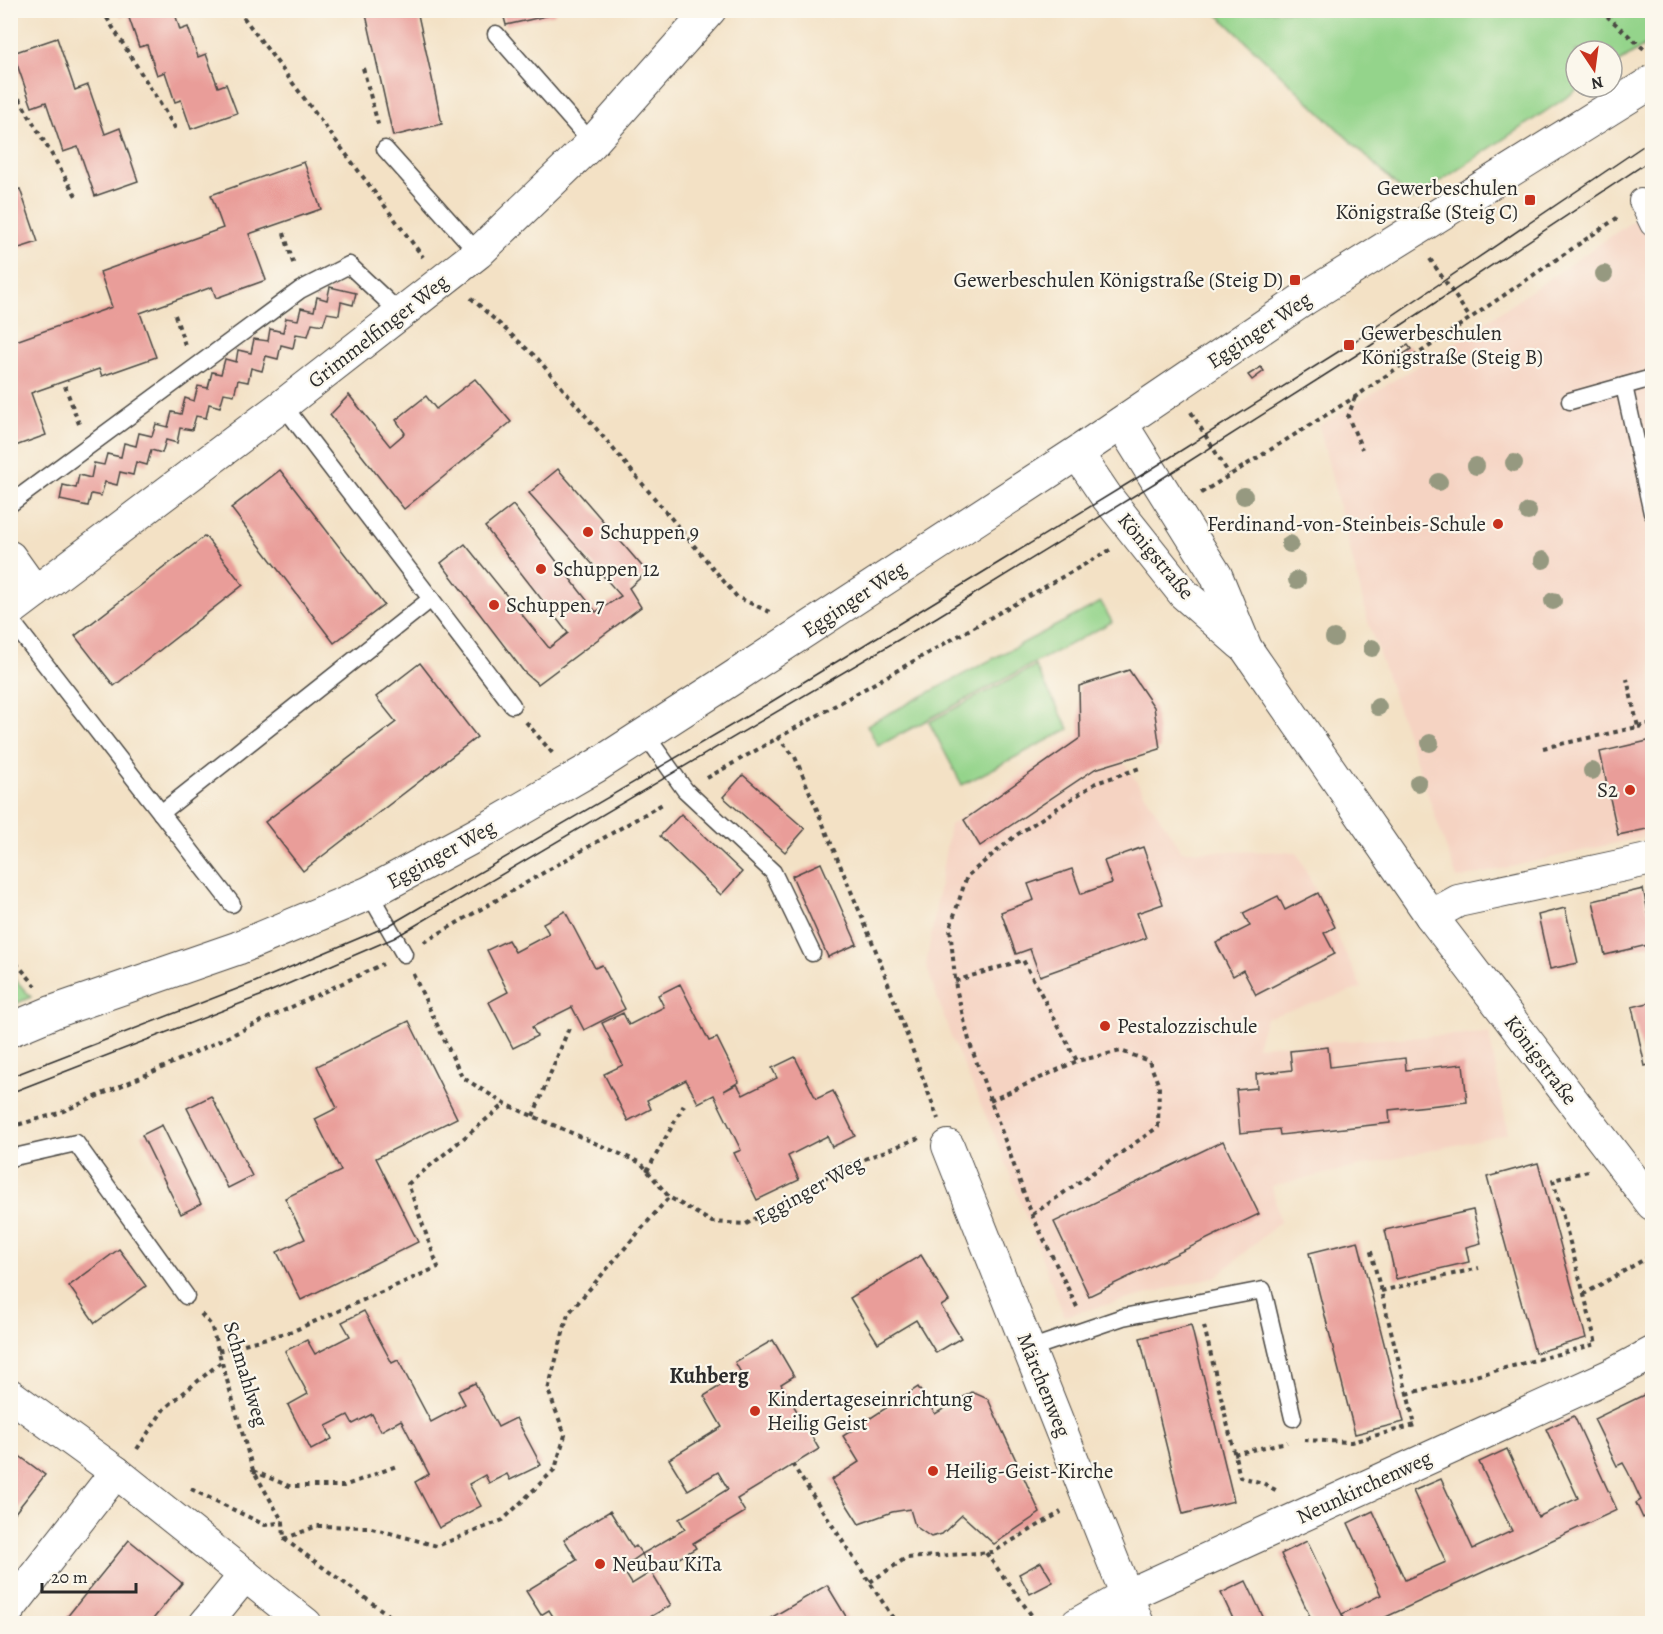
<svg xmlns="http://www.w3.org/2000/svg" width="1663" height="1634" viewBox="0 0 1663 1634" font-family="Alegreya,serif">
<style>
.built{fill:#f5d3c2}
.green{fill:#94d48b;stroke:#60805b;stroke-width:1.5}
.building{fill:#e99d99}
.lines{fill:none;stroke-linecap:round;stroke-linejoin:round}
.service-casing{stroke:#494642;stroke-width:19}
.pedestrian-casing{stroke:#494642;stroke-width:26}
.minor-casing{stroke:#494642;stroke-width:34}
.tertiary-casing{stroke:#494642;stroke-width:35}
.path{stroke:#494642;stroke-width:4;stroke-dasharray:4.5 4.5;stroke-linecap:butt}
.service{stroke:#fff;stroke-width:16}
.pedestrian{stroke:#fff;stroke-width:24}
.minor{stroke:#fff;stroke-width:32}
.tertiary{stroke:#fff;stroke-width:33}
.tram{stroke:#2b2b2b;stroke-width:1.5}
.tree{fill:#969980}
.poi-dot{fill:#c8321e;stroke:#fbf7ec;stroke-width:2}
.labels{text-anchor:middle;stroke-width:4.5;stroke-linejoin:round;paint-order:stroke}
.poi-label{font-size:21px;fill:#2b2b2b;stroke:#fbf7ec;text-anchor:start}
.street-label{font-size:21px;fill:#2b2b2b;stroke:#fbf7ec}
.neighbourhood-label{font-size:22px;font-weight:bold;fill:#2b2b2b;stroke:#fbf7ec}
</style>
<rect width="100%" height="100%" fill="#fbf7ec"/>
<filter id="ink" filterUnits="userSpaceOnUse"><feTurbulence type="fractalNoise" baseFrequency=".0167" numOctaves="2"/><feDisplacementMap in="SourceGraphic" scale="12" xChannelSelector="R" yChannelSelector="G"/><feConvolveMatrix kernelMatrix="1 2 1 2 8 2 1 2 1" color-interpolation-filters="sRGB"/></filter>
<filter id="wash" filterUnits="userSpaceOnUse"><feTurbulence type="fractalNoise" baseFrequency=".008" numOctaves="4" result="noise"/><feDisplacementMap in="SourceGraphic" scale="24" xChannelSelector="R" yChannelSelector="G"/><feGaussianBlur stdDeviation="1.35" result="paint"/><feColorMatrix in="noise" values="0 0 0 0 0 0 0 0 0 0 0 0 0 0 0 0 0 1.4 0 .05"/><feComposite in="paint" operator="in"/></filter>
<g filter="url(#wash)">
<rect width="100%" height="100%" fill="#f3e1c5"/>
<g class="built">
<polygon points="1652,208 1652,835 1457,879 1368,622 1319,426 1455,343"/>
<polygon points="1096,720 1182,851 1297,852 1362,988 1266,1018 1257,1046 1489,1033 1508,1133 1272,1186 1280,1222 1217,1276 1064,1316 1000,1148 951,1037 926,965 950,825"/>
</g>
<g class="green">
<polygon points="1214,11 1652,11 1652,41 1612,67 1612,51 1576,51 1576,87 1582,87 1412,200"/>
<polygon points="1101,602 1112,622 878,746 867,725"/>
<polygon points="1035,666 1069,729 962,785 929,722"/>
<polygon points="10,974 31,997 11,1006 10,1006"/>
</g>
<g id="blocks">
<g class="building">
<polygon points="118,10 174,10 180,30 188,27 198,57 206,54 218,87 226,84 237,113 191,129 181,100 175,102 165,72 157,75 147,45 139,47 128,15 121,17"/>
<polygon points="365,10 417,10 442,124 393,136"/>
<polygon points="502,10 554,10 555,14 506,25"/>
<polygon points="57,38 75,90 88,85 105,134 120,128 138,181 95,196 78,147 63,152 46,102 32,107 13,53"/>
<polygon points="304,162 321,209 249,234 266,280 216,298 212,287 140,313 156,357 102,376 99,369 31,393 46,435 10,448 10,343 112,307 100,272 223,228 211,195"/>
<polygon points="20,189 38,242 10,251 10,192"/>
<polygon points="330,287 356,293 353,305 341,302 339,315 327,313 323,325 312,323 308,336 296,334 293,348 281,345 278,359 266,356 262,371 251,368 248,382 238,380 234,395 224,393 220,407 209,404 206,418 196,416 192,430 180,428 177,443 166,440 162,453 151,450 147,465 136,462 133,475 120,472 117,485 105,482 101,496 91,494 88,506 60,500 63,485 76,488 79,475 91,478 94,463 104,465 107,454 121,457 124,443 136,446 139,433 152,436 156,424 168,427 172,412 181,414 185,398 194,401 198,386 208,388 212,372 221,374 225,359 236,362 238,350 251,353 254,339 268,341 270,329 283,332 286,318 298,320 301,308 314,311 317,297 327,300"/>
<polygon points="1408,345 1411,349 1399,357 1395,353"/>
<polygon points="1261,367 1264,371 1252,380 1248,375"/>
<polygon points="475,379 511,422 404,509 330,415 349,395 390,446 405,433 396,420 426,396 436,409"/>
<polygon points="558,469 647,572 629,588 641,607 538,684 524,672 441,563 465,544 549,648 568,633 485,527 513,505 596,612 621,596 529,493"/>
<polygon points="280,470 384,605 334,643 231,508"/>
<polygon points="205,536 243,585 114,686 75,636"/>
<polygon points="420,663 477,737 303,871 265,822 396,722 376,697"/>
<polygon points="1129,670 1154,707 1160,749 1095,769 980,846 964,820 1080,738 1079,686"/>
<polygon points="1652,740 1652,828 1618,835 1600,752"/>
<polygon points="743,775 805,829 785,852 723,797"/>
<polygon points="681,814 742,872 721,895 660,836"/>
<polygon points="1143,847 1163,904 1137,913 1146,938 1040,976 1030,949 1016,954 1001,912 1034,900 1028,884 1072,869 1081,894 1112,883 1104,861"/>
<polygon points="821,863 857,944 828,957 792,876"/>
<polygon points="1643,889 1652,929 1652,944 1605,955 1593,901"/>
<polygon points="1318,893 1335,927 1324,933 1335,954 1256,995 1243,970 1233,976 1216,943 1250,926 1243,913 1278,896 1285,910"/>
<polygon points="1565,908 1578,963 1550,969 1538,915"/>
<polygon points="565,911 595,968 602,965 625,1009 584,1030 572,1007 532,1027 537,1036 513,1048 489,1002 508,992 487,950 508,940 515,952 549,934 543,923"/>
<polygon points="680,984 709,1041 717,1038 739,1082 724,1091 737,1084 743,1095 777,1078 772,1068 795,1057 816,1099 833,1091 855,1136 832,1147 827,1136 788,1156 799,1180 757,1200 734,1153 741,1150 714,1095 698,1103 686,1080 647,1100 651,1109 628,1121 604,1074 623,1065 602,1023 623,1013 629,1025 664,1007 658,995"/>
<polygon points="1652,1002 1652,1064 1645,1066 1632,1007"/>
<polygon points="409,1021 457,1118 376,1158 418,1242 301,1300 277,1252 305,1239 285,1198 341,1171 315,1119 337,1108 317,1066"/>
<polygon points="1328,1047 1330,1067 1405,1058 1406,1070 1463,1064 1467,1102 1389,1110 1390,1123 1280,1135 1279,1129 1240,1133 1236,1090 1257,1088 1256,1074 1292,1070 1290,1051"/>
<polygon points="211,1096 252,1176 228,1188 187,1108"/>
<polygon points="162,1125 201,1204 181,1214 142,1135"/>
<polygon points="1223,1141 1259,1214 1089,1296 1054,1222"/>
<polygon points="1538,1163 1586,1338 1535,1353 1487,1177"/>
<polygon points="1473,1210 1481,1243 1466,1247 1469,1262 1396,1279 1385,1230"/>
<polygon points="1358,1241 1404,1422 1355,1434 1309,1253"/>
<polygon points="119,1249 146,1286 95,1323 69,1286"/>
<polygon points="921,1255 949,1301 941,1306 961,1338 936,1353 916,1320 878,1343 850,1298"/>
<polygon points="364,1311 392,1363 398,1360 431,1422 465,1404 458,1391 475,1383 498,1427 516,1418 541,1465 510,1480 507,1474 489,1483 485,1475 469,1484 481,1506 439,1528 415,1482 429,1474 401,1420 381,1431 372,1414 353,1424 348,1415 326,1426 332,1439 311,1450 288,1405 308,1394 285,1351 307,1340 315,1354 350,1336 342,1322"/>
<polygon points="1191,1325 1234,1501 1183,1514 1140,1338"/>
<polygon points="773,1340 794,1376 781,1384 819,1449 737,1499 745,1512 693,1543 696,1548 653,1574 642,1554 685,1529 679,1519 728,1489 718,1472 688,1490 669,1459 722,1427 704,1396 741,1373 735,1362"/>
<polygon points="918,1387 935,1414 972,1392 988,1399 1040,1513 994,1544 962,1515 942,1534 931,1537 915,1526 910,1509 892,1512 859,1524 831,1480 859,1462 843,1436"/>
<polygon points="1652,1391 1652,1513 1643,1518 1636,1503 1641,1500 1628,1472 1623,1463 1617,1466 1594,1419"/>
<polygon points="1574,1416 1617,1510 1373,1623 1347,1623 1342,1614 1381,1595 1348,1523 1373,1511 1405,1580 1446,1562 1413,1491 1441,1479 1473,1549 1512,1531 1479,1462 1507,1449 1538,1517 1578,1498 1546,1429"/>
<polygon points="10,1449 45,1475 10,1519"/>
<polygon points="610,1511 633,1548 636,1546 642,1554 622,1568 632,1584 651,1572 671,1605 640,1623 557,1623 549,1610 541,1615 526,1591 577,1560 564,1539"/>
<polygon points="129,1540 182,1583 150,1623 62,1623"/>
<polygon points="1307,1541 1346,1623 1313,1623 1281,1554"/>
<polygon points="1041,1562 1053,1582 1030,1594 1019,1574"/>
<polygon points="1246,1581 1266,1623 1235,1623 1221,1593"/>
<polygon points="827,1585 850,1623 762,1623"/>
</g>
</g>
</g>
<g filter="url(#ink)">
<use href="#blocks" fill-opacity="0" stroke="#494642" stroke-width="1.5"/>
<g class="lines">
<defs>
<g id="service">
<polyline points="496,34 592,143"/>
<polyline points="385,149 478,253"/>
<polyline points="1624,386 1652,513"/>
<polyline points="1570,401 1652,378"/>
<polyline points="283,405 512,705"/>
<polyline points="10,504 300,290 349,265 401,314"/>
<polyline points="10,619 232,904"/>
<polyline points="645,734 685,790 773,872 812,953"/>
<polyline points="161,813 431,599"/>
<polyline points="369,893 404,954"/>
<polyline points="10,1158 76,1143 186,1296"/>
<polyline points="1029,1349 1123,1317 1263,1290 1293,1418"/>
</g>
<polyline id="pedestrian" points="1641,201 1652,224"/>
<g id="minor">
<polyline points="1121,423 1216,575 1246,648 1431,916 1652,1204"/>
<polyline points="1077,453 1106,496 1184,594 1241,644"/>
<polyline points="10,557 35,592"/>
<polyline points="10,611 283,405 478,253 592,143 710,10"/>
<polyline points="1431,916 1458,901 1652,859"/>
<polyline points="948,1146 1138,1624"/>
<polyline points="10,1395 116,1472 306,1624"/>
<polyline points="10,1608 116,1472"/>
<polyline points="205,1624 245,1575"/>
<polyline points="1077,1624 1128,1595 1611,1375 1652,1353"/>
</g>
<polyline id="tertiary" points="10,1030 53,1012 238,948 369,893 480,833 596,766 728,681 1077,453 1304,299 1652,82"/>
</defs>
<use href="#service" class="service-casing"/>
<use href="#pedestrian" class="pedestrian-casing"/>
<use href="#minor" class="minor-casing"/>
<use href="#tertiary" class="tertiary-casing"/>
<g class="path">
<polyline points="102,10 177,131"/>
<polyline points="238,10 423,257"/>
<polyline points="1600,10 1645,50"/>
<polyline points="363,68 379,128"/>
<polyline points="10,83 76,196"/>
<polyline points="284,233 294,266"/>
<polyline points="1430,259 1470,318"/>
<polyline points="471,298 538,359 737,597 772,613"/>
<polyline points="175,315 185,345"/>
<polyline points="65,386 79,424"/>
<polyline points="1355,397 1348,417 1362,449"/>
<polyline points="1191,412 1229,474"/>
<polyline points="1201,493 1355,397 1617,218"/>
<polyline points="526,722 554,755"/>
<polyline points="1638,727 1652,724"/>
<polyline points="777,737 795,757 876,951 938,1119"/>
<polyline points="1543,748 1638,727 1627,679"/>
<polyline points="707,778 1110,550"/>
<polyline points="424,942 664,803"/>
<polyline points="10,956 36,986"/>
<polyline points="413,974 462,1077 505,1104 641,1163 669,1197 712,1222 746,1224 844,1167 919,1138"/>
<polyline points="955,981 1023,960 1077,1061 1121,1051 1149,1061 1159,1086 1158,1127 1032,1215"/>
<polyline points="990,1101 1077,1061"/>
<polyline points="533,1116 569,1028"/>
<polyline points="10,1127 59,1113 166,1066 383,964"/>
<polyline points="647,1171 684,1105"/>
<polyline points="1588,1171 1553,1180 1584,1294 1652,1255"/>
<polyline points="1381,1291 1479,1268"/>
<polyline points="1077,1307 1032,1215 970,1044 956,988 950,928 967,876 1015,836 1096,783 1140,768"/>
<polyline points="201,1314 211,1325 253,1470 283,1522 284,1539 401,1624"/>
<polyline points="1204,1326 1240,1477 1263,1483 1279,1492"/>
<polyline points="218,1351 293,1331 438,1267 408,1184 505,1104"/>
<polyline points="1407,1394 1596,1344 1584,1294"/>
<polyline points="1304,1440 1351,1442 1415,1425 1370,1248"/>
<polyline points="137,1449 164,1409 221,1362"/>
<polyline points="1234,1454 1287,1442"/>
<polyline points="792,1464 897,1624"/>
<polyline points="253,1471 289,1486 344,1486 399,1465"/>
<polyline points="191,1489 265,1525 283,1522"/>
<polyline points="284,1539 317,1526 368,1527 437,1546 503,1520 555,1469 565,1435 548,1390 568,1314 669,1197"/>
<polyline points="986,1553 1038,1624"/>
<polyline points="870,1582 906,1558 993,1552 1061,1512"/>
<polyline points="544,1624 547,1621 549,1624"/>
</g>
<use href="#service" class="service"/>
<use href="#pedestrian" class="pedestrian"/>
<use href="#minor" class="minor"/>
<use href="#tertiary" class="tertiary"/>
<g class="tram">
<polyline points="10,1077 255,982 388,926 766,705 1150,470 1349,345 1652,140"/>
<polyline points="10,1093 260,996 394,938 937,617 1158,481 1355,356 1652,159"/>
</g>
</g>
<g class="tree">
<circle cx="1604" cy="274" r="9"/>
<circle cx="1514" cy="463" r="9"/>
<circle cx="1476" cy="466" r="9"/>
<circle cx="1439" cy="482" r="9"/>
<circle cx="1244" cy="496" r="9"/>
<circle cx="1528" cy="512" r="9"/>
<circle cx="1290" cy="544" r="9"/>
<circle cx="1543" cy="560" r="9"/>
<circle cx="1297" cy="580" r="9"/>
<circle cx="1553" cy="601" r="9"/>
<circle cx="1334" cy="638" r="9"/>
<circle cx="1372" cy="648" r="9"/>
<circle cx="1378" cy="707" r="9"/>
<circle cx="1430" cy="743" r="9"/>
<circle cx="1592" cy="771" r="9"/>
<circle cx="1418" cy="783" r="9"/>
</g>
</g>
<g class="poi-dot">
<rect x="1524" y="194" width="12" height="12" rx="3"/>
<rect x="1289" y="274" width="12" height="12" rx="3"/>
<rect x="1343" y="339" width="12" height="12" rx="3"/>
<circle cx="1498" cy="524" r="6"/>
<circle cx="588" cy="532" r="6"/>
<circle cx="541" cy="569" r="6"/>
<circle cx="494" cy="605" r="6"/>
<circle cx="1630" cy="790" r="6"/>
<circle cx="1105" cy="1026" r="6"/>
<circle cx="755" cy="1411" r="6"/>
<circle cx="933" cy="1471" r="6"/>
<circle cx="600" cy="1564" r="6"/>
</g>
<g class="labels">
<g class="poi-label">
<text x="1518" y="195" text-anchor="end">Gewerbeschulen<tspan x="1518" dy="24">Königstraße (Steig C)</tspan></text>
<text x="1283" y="287" text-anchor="end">Gewerbeschulen Königstraße (Steig D)</text>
<text x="1361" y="340">Gewerbeschulen<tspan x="1361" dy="24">Königstraße (Steig B)</tspan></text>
<text x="1486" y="531" text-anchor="end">Ferdinand-von-Steinbeis-Schule</text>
<text x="600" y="539">Schuppen 9</text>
<text x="553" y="576">Schuppen 12</text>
<text x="506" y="612">Schuppen 7</text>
<text x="1618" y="797" text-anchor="end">S2</text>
<text x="1117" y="1033">Pestalozzischule</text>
<text x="767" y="1406">Kindertageseinrichtung<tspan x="767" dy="24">Heilig Geist</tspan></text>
<text x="945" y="1478">Heilig-Geist-Kirche</text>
<text x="612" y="1571">Neubau KiTa</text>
</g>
<g class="street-label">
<text transform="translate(1259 330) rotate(-34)" y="7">Egginger Weg</text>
<text transform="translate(378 331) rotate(-38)" y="7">Grimmelfinger Weg</text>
<text transform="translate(1156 556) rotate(50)" y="7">Königstraße</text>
<text transform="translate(854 599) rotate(-34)" y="7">Egginger Weg</text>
<text transform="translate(441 854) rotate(-29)" y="7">Egginger Weg</text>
<text transform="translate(1541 1060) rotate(53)" y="7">Königstraße</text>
<text transform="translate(809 1190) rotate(-29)" y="7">Egginger Weg</text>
<text transform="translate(246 1374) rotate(73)" y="7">Schmahlweg</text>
<text transform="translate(1044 1385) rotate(68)" y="7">Märchenweg</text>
<text transform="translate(1364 1487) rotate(-25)" y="7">Neunkirchenweg</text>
</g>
<g class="neighbourhood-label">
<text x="709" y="1383">Kuhberg</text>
</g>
</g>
<rect width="1663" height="1634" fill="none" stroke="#fbf7ec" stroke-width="36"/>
<g transform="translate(1594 69) rotate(167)"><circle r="28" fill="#fbf7ec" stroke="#a8a59f" stroke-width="1.5"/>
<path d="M0-4.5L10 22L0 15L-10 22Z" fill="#c8321e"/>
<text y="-9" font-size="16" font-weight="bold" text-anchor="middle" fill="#2b2b2b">N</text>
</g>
<path d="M42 1583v9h94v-9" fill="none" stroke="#2b2b2b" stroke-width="3"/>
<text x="51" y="1583" font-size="18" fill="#2b2b2b" stroke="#fbf7ec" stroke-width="4.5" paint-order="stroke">20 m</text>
</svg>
